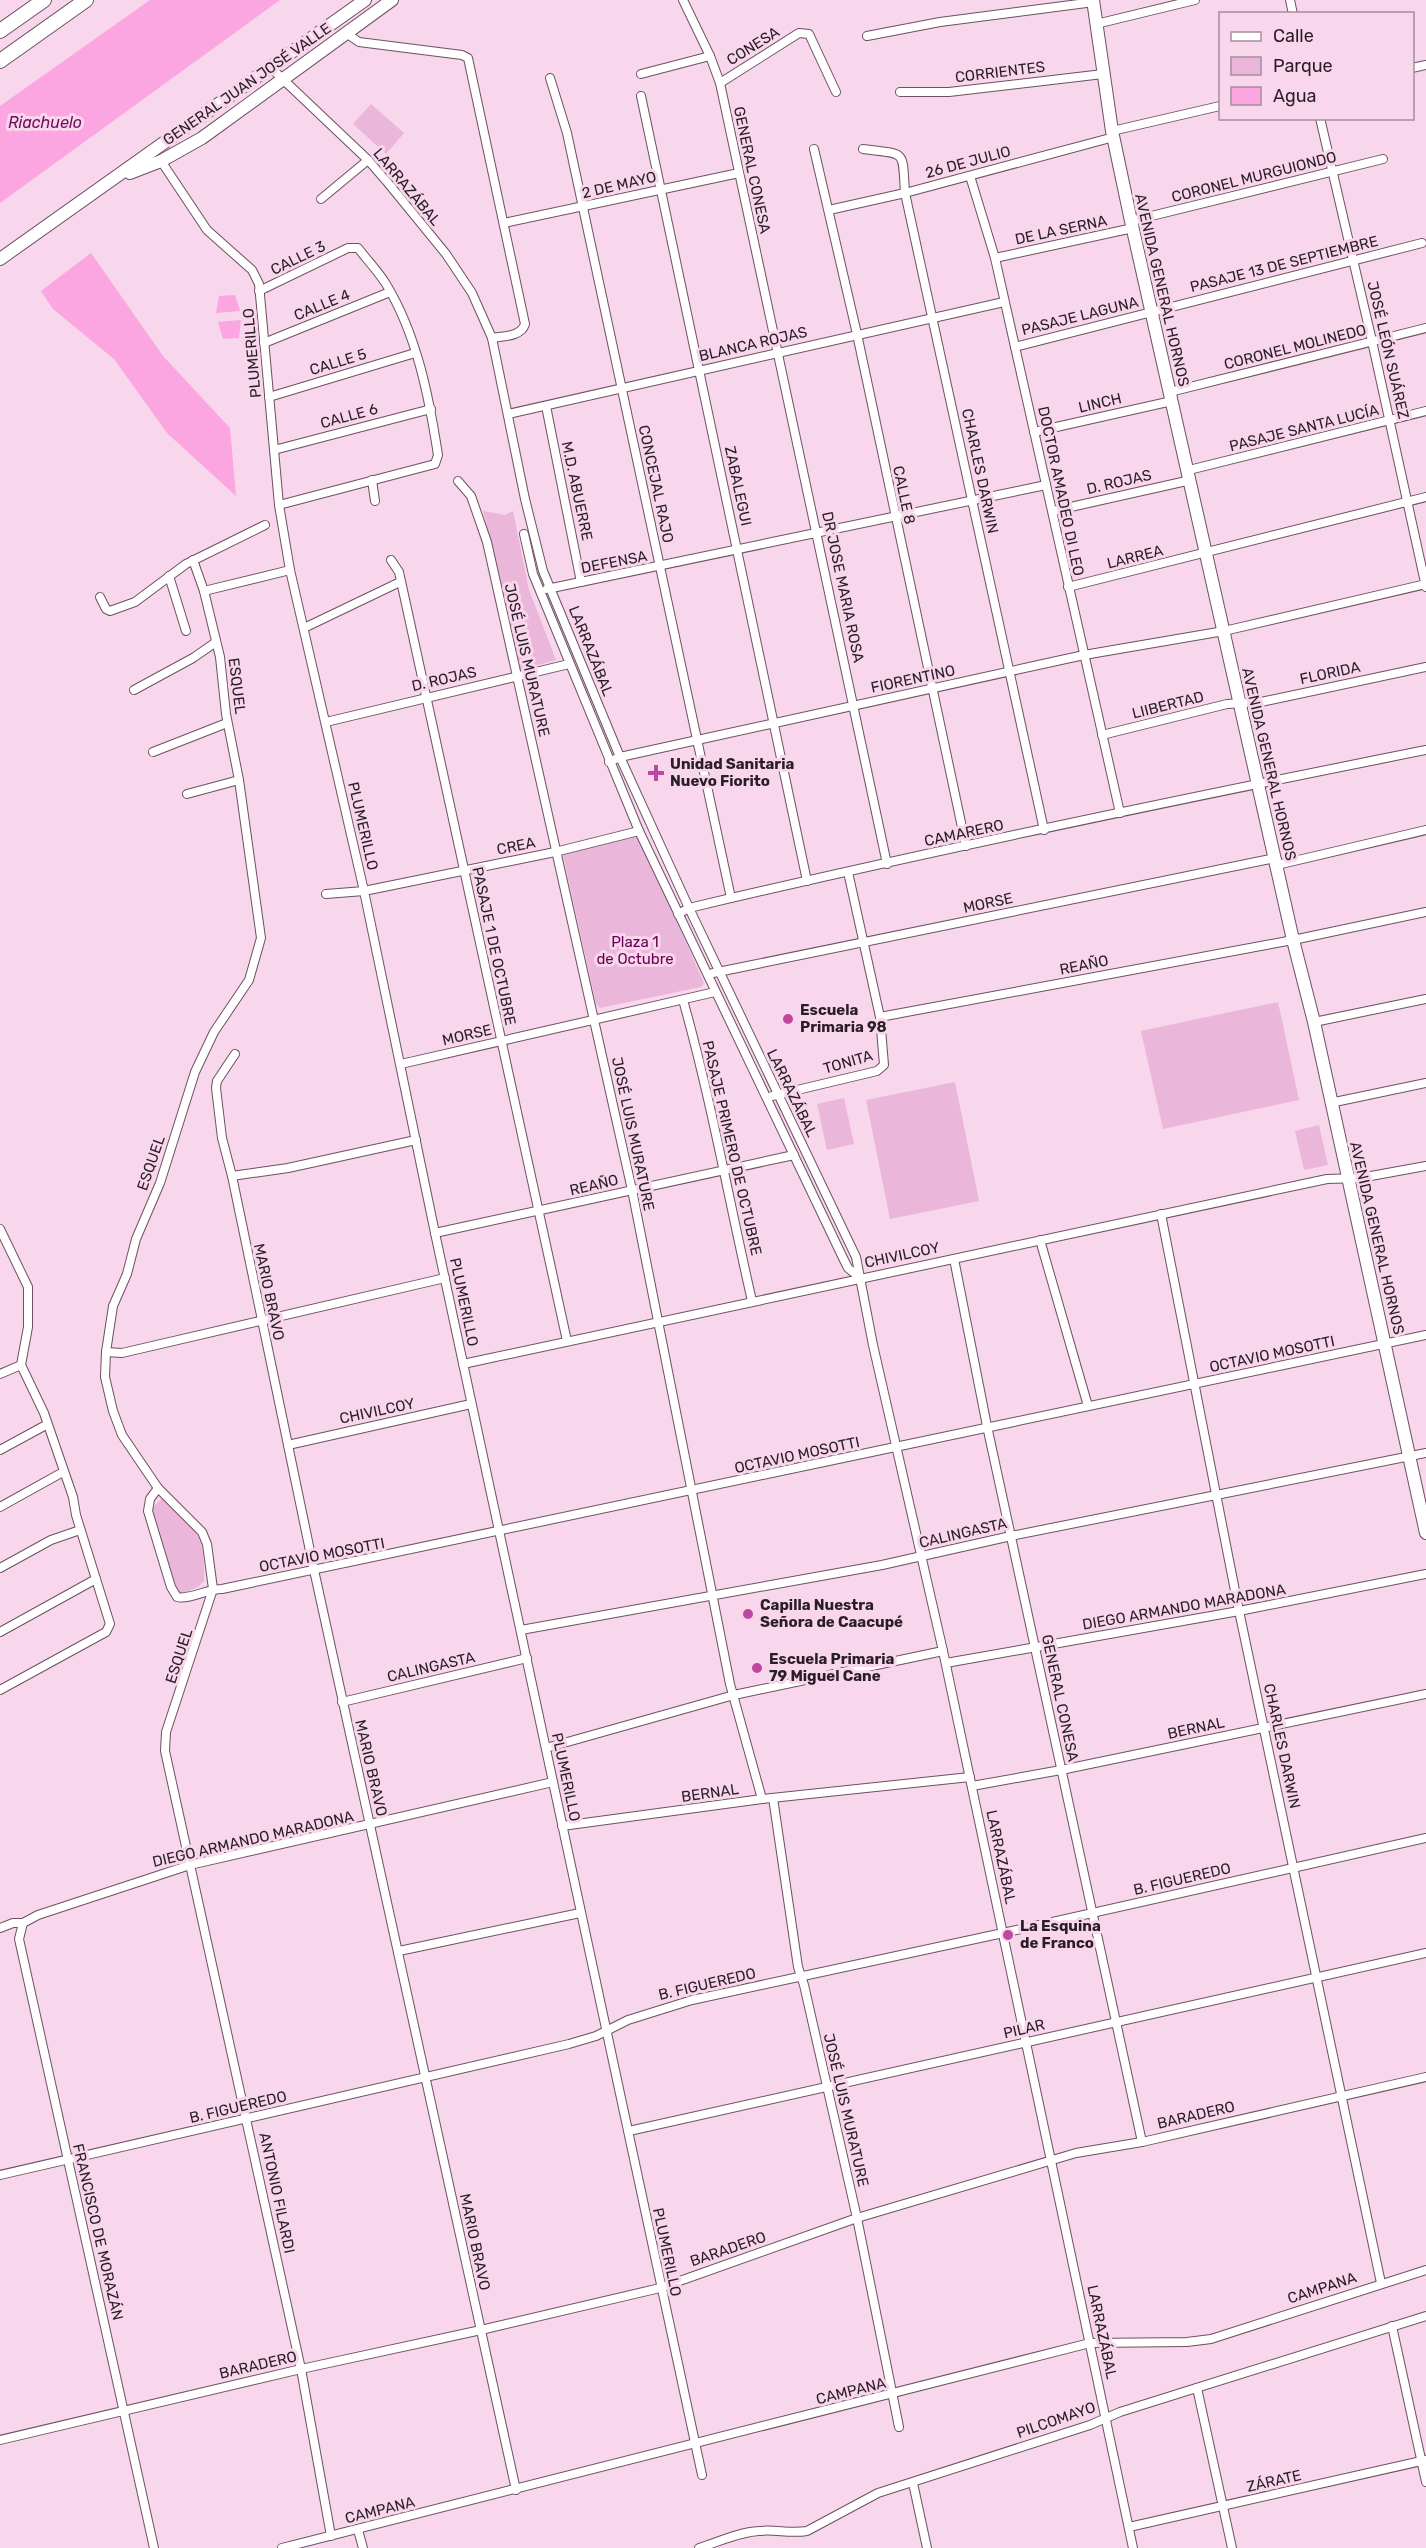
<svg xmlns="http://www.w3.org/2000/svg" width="1426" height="2548" viewBox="0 0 1426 2548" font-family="Rubik,sans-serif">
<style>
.green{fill:#eab6d9}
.water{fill:#fba6e0}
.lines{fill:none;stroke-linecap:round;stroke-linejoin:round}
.street-casing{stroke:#6c5063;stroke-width:10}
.secondary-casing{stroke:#6c5063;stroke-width:14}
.primary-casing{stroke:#6c5063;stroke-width:16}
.street{stroke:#fff;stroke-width:8}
.secondary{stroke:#fff;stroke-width:12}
.primary{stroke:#fff;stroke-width:14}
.poi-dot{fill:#be489f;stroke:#f8d6ec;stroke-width:2}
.labels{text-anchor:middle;stroke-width:6;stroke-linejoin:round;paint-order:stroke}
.street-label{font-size:15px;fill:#2a1e26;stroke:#f8d6ec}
.poi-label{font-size:15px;font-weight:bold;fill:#2a1e26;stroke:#f8d6ec;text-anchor:start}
.park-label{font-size:15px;fill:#660052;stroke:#f8d6ec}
.water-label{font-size:16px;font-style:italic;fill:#700d5b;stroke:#f8d6ec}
</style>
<rect width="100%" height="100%" fill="#f8d6ec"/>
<g class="green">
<polygon points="371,104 404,133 386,154 353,124"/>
<polygon points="483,511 505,515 513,511 529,590 556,660 520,670"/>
<polygon points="633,833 640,838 704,983 701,987 600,1008 596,1004 563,855 565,851"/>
<polygon points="1278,1002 1299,1100 1163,1129 1141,1031"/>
<polygon points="955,1082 979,1201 890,1219 866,1100"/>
<polygon points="844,1098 854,1144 827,1150 817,1104"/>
<polygon points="1319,1125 1328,1165 1304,1170 1295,1131"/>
<path d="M161,1499h3c33,32 41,34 40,82l-6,6 -17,7 -4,-5 -24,-71v-11z"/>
</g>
<g class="water">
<polygon points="150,0 280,0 0,203 0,106"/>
<polygon points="91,253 163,356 230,428 236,496 167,433 114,359 53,309 41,291"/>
<polygon points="235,295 240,311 216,313 219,296"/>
<polygon points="241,320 239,338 223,339 218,322"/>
</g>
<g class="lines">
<defs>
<g id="street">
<polyline points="683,0 710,56 720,83 887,864"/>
<polyline points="1290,0 1293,14"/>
<polyline points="1096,24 1195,0"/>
<path d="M346,33l13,9 103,13 6,3 57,266c-4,13 -22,12 -33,14"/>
<polyline points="867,36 940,22 1094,2"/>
<polyline points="271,68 368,160 388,183 446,254 472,293 492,338 525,499 543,571 620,757 689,908 856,1257 873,1345 943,1651 1133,2548"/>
<polyline points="1412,68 1426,65"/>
<polyline points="641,74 710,56"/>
<polyline points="550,78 567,133 731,898"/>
<polyline points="720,83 799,33 809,34 836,92"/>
<polyline points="900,92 949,92 1103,74"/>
<polyline points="641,96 807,881"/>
<polyline points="1320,118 1372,341 1426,587"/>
<polyline points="1112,131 1220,106"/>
<polyline points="814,149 857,334 966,846"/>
<path d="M863,149c44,6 39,-1 42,44l139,637"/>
<polyline points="161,161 207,230 252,270 259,284 279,505 290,570 364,891 435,1233 702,2475"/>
<polyline points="970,176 995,258 1120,813"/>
<polyline points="321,199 368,160"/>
<polyline points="829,210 905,193 1114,137"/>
<polyline points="1131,221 1383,159"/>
<polyline points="504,223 739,173"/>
<polyline points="995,258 1133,228"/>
<path d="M259,291l89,-43h10c9,12 20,23 28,36 31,51 43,113 52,171l-3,9 -156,41"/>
<polyline points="264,343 390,292"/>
<polyline points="1015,347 1422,243"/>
<polyline points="1170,392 1426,328"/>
<polyline points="269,397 415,353"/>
<polyline points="546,406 581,582"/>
<polyline points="508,414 1004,302"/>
<polyline points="1034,432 1172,401"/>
<polyline points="274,450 431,409"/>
<polyline points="1189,470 1426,411"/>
<polyline points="372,480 375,501"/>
<polyline points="458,481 471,496 487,542 632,1190 730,1684 762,1799"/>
<polyline points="1053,511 1191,480"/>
<polyline points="524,534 533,574 639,831 843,1258 848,1268 860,1278"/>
<polyline points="193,560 204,591 220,657 226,714 239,780 261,938 249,980 214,1032 195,1072 160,1183 136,1239 127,1274 113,1306 106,1352 105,1377 113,1411 122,1435 158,1488 202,1532 207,1544 213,1589 166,1732 165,1751 301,2369 331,2536"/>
<polyline points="391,560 399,572 567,1341"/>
<polyline points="169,576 186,631"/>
<polyline points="1068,587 1426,497"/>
<polyline points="547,589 1046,485"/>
<polyline points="204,591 290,570"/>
<polyline points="100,597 106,609 110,611 135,602 186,564 265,525"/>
<polyline points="304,628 400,582"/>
<polyline points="134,690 193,658 216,642"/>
<polyline points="326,722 569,664"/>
<polyline points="1102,735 1227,704 1261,702 1426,667"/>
<polyline points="153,752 227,723"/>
<polyline points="609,762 620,757 1084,655 1224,631 1426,584"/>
<polyline points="187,794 239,780"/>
<polyline points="1277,865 1426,830"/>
<polyline points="326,894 364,891 555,852 639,831"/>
<path d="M678,914l11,-6c244,-58 491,-109 737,-158"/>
<polyline points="713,973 1275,858"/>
<path d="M683,1000c28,99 46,201 69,301"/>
<polyline points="880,1017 1293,940 1426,912"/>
<polyline points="1314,1022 1426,999"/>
<polyline points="235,1054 217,1081 216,1088 222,1138 232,1176 314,1570 516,2490"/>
<polyline points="401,1064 715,992"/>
<polyline points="772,1096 877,1071 884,1065 880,1017 848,872"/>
<polyline points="1330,1103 1426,1083"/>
<polyline points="232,1176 288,1168 416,1140"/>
<polyline points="1161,1214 1239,1611 1381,2283"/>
<polyline points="0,1229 28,1287 28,1327 21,1365 44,1413 73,1497 76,1515 110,1624 106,1632 0,1690"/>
<polyline points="435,1233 794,1155"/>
<polyline points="1040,1240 1088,1406"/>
<polyline points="954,1259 987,1426 1142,2142"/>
<polyline points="106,1352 122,1353 445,1278"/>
<polyline points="463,1364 1327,1179 1360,1178 1426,1166"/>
<polyline points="0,1374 21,1365"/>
<polyline points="288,1445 471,1404"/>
<polyline points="0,1450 46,1425"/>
<path d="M158,1488l-8,11 -2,12 23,76 6,10c12,3 30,-8 45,-8 402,-83 802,-171 1204,-254"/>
<polyline points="0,1507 63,1472"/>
<polyline points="0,1568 51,1540 80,1530"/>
<polyline points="521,1630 882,1565 1011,1536 1426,1453"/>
<polyline points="0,1632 96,1579"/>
<polyline points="946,1663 1239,1611 1426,1574"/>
<polyline points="342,1702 527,1658"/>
<polyline points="546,1748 734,1695 943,1651"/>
<polyline points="972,1786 1061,1770 1426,1694"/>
<polyline points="773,1798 798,1967 804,1985 857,2218 899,2427"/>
<polyline points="562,1826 762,1799 970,1777"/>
<polyline points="23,1923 19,1939 154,2548"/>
<polyline points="0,1928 13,1923 23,1923 38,1915 190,1865 553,1782"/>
<polyline points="399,1951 580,1913"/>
<polyline points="629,2131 1426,1953"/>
<polyline points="0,2175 569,2044 596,2036 628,2020 692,2000 1003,1933 1426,1838"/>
<polyline points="1392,2326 1426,2482"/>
<polyline points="1197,2388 1232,2548"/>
<polyline points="0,2440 301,2369 481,2330 660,2288 857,2218 1076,2153 1142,2142 1426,2077"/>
<polyline points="913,2483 927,2548"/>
<polyline points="1129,2527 1426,2460"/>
<polyline points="358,2530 363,2548"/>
<polyline points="282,2548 1090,2343 1187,2342 1211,2339 1426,2270"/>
<path d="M699,2548c19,-6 40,-16 60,-17 16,-2 31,3 48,0l71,-38 212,-68 30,-13 306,-96"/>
</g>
<g id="secondary">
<polyline points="1093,0 1112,131 1131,221 1293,940 1314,1022 1426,1533"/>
<polyline points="130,173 161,161 202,138 392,0"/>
<polyline points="0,259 365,0"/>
</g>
<g id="primary">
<polyline points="0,31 44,0"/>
<polyline points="0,61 86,0"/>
</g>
</defs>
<use href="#street" class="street-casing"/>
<use href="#secondary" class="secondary-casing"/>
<use href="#primary" class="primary-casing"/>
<use href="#street" class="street"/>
<use href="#secondary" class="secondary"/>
<use href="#primary" class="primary"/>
</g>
<g class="poi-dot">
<path d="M653 764h6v6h6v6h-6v6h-6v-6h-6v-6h6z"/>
<circle cx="788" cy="1019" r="6"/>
<circle cx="748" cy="1614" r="6"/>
<circle cx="757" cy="1668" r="6"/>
<circle cx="1008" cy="1935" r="6"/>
</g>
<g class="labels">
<g class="street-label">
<text transform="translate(753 46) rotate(-32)" y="5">CONESA</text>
<text transform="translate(1000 72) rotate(-7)" y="5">CORRIENTES</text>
<text transform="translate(247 84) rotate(-35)" y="5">GENERAL JUAN JOSÉ VALLE</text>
<text transform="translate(968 162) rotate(-15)" y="5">26 DE JULIO</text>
<text transform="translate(752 170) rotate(78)" y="5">GENERAL CONESA</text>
<text transform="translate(1254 177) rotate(-14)" y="5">CORONEL MURGUIONDO</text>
<text transform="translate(619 185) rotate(-13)" y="5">2 DE MAYO</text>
<text transform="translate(407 187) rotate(50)" y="5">LARRAZÁBAL</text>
<text transform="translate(1061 230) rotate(-12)" y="5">DE LA SERNA</text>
<text transform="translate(298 258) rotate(-26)" y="5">CALLE 3</text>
<text transform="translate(1284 264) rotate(-14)" y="5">PASAJE 13 DE SEPTIEMBRE</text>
<text transform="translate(1162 290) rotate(77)" y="5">AVENIDA GENERAL HORNOS</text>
<text transform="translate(322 305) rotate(-22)" y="5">CALLE 4</text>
<text transform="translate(1080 316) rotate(-14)" y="5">PASAJE LAGUNA</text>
<text transform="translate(753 344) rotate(-13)" y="5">BLANCA ROJAS</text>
<text transform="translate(1295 347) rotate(-14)" y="5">CORONEL MOLINEDO</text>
<text transform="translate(1388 350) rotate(77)" y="5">JOSÉ LEÓN SUÁREZ</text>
<text transform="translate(252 353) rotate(-95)" y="5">PLUMERILLO</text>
<text transform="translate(338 362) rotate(-17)" y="5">CALLE 5</text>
<text transform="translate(1100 403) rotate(-13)" y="5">LINCH</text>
<text transform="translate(349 416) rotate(-15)" y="5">CALLE 6</text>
<text transform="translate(1304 428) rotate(-14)" y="5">PASAJE SANTA LUCÍA</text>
<text transform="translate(980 471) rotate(78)" y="5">CHARLES DARWIN</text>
<text transform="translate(1119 482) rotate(-13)" y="5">D. ROJAS</text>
<text transform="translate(656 484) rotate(78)" y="5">CONCEJAL RAJO</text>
<text transform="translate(738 486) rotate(78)" y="5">ZABALEGUI</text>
<text transform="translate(577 491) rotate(78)" y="5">M.D. ABUERRE</text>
<text transform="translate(1061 491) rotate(78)" y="5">DOCTOR AMADEO DI LEO</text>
<text transform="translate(904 495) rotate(78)" y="5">CALLE 8</text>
<text transform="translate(1135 557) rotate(-14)" y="5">LARREA</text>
<text transform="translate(614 562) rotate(-11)" y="5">DEFENSA</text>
<text transform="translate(843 587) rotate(78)" y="5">DR JOSE MARIA ROSA</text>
<text transform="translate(591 651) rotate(68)" y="5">LARRAZÁBAL</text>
<text transform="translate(527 660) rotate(77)" y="5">JOSÉ LUIS MURATURE</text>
<text transform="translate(1330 673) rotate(-12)" y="5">FLORIDA</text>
<text transform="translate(444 679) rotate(-13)" y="5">D. ROJAS</text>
<text transform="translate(913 679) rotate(-12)" y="5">FIORENTINO</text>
<text transform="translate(237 686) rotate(83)" y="5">ESQUEL</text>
<text transform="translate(1168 705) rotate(-14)" y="5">LIIBERTAD</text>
<text transform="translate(1269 764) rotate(77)" y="5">AVENIDA GENERAL HORNOS</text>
<text transform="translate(363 826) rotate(77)" y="5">PLUMERILLO</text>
<text transform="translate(964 833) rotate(-12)" y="5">CAMARERO</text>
<text transform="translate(516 846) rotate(-11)" y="5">CREA</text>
<text transform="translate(988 903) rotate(-12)" y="5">MORSE</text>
<text transform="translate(494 946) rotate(78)" y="5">PASAJE 1 DE OCTUBRE</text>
<text transform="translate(1084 965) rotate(-11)" y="5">REAÑO</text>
<text transform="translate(467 1035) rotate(-13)" y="5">MORSE</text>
<text transform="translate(848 1062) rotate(-16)" y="5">TONITA</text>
<text transform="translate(792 1093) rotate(64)" y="5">LARRAZÁBAL</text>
<text transform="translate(633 1134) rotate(78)" y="5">JOSÉ LUIS MURATURE</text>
<text transform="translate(732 1148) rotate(77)" y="5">PASAJE PRIMERO DE OCTUBRE</text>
<text transform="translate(151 1163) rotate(-71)" y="5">ESQUEL</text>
<text transform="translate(594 1185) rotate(-13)" y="5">REAÑO</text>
<text transform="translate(1377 1238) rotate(77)" y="5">AVENIDA GENERAL HORNOS</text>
<text transform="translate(902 1255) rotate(-12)" y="5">CHIVILCOY</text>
<text transform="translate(269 1292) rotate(78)" y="5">MARIO BRAVO</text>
<text transform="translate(464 1302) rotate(78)" y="5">PLUMERILLO</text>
<text transform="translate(1272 1354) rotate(-12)" y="5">OCTAVIO MOSOTTI</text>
<text transform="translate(377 1411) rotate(-12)" y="5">CHIVILCOY</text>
<text transform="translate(797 1455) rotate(-12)" y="5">OCTAVIO MOSOTTI</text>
<text transform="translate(963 1533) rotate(-13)" y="5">CALINGASTA</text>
<text transform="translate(322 1555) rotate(-11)" y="5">OCTAVIO MOSOTTI</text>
<text transform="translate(1184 1607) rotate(-10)" y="5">DIEGO ARMANDO MARADONA</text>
<text transform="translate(179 1656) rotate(-72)" y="5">ESQUEL</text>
<text transform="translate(431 1667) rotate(-13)" y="5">CALINGASTA</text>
<text transform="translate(1060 1698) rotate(78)" y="5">GENERAL CONESA</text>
<text transform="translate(1196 1728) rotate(-12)" y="5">BERNAL</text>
<text transform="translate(1282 1746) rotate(78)" y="5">CHARLES DARWIN</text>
<text transform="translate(371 1768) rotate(77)" y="5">MARIO BRAVO</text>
<text transform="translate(566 1777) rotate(78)" y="5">PLUMERILLO</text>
<text transform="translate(710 1793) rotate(-8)" y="5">BERNAL</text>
<text transform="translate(253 1839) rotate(-13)" y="5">DIEGO ARMANDO MARADONA</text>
<text transform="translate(1001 1857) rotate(78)" y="5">LARRAZÁBAL</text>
<text transform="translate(1182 1879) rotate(-13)" y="5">B. FIGUEREDO</text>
<text transform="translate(707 1984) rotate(-13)" y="5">B. FIGUEREDO</text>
<text transform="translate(1024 2029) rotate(-13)" y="5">PILAR</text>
<text transform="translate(238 2107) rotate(-13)" y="5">B. FIGUEREDO</text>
<text transform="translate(846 2110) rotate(77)" y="5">JOSÉ LUIS MURATURE</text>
<text transform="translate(1196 2115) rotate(-13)" y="5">BARADERO</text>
<text transform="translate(277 2193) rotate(78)" y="5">ANTONIO FILARDI</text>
<text transform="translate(98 2232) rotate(77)" y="5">FRANCISCO DE MORAZÁN</text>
<text transform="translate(475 2242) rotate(78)" y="5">MARIO BRAVO</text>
<text transform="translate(728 2249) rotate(-19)" y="5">BARADERO</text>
<text transform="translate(667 2252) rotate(78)" y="5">PLUMERILLO</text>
<text transform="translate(1322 2288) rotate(-18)" y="5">CAMPANA</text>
<text transform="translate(1102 2332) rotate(78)" y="5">LARRAZÁBAL</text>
<text transform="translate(258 2365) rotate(-13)" y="5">BARADERO</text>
<text transform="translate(851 2391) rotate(-14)" y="5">CAMPANA</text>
<text transform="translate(1056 2420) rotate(-19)" y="5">PILCOMAYO</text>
<text transform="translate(1274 2481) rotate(-13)" y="5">ZÁRATE</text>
<text transform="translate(380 2510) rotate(-14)" y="5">CAMPANA</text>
</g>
<g class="poi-label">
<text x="670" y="769">Unidad Sanitaria<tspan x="670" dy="17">Nuevo Fiorito</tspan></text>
<text x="800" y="1015">Escuela<tspan x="800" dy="17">Primaria 98</tspan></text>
<text x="760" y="1610">Capilla Nuestra<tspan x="760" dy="17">Señora de Caacupé</tspan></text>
<text x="769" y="1664">Escuela Primaria<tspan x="769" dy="17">79 Miguel Cane</tspan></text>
<text x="1020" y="1931">La Esquina<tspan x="1020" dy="17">de Franco</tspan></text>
</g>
<g class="park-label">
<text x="635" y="947">Plaza 1<tspan x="635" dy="17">de Octubre</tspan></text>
</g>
<g class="water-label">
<text x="45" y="128">Riachuelo</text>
</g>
</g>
<rect x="1219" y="12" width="195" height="108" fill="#f8d6ec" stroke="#a68c9d" stroke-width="1.5"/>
<rect x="1231" y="32" width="30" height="9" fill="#ffffff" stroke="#a68c9d" stroke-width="1.5"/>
<text x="1273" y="42" font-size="18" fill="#2a1e26">Calle</text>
<rect x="1231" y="57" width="30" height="18" fill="#eab6d9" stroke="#a68c9d" stroke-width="1.5"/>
<text x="1273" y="72" font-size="18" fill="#2a1e26">Parque</text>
<rect x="1231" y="87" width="30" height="18" fill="#fba6e0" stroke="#a68c9d" stroke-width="1.5"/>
<text x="1273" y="102" font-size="18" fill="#2a1e26">Agua</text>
</svg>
